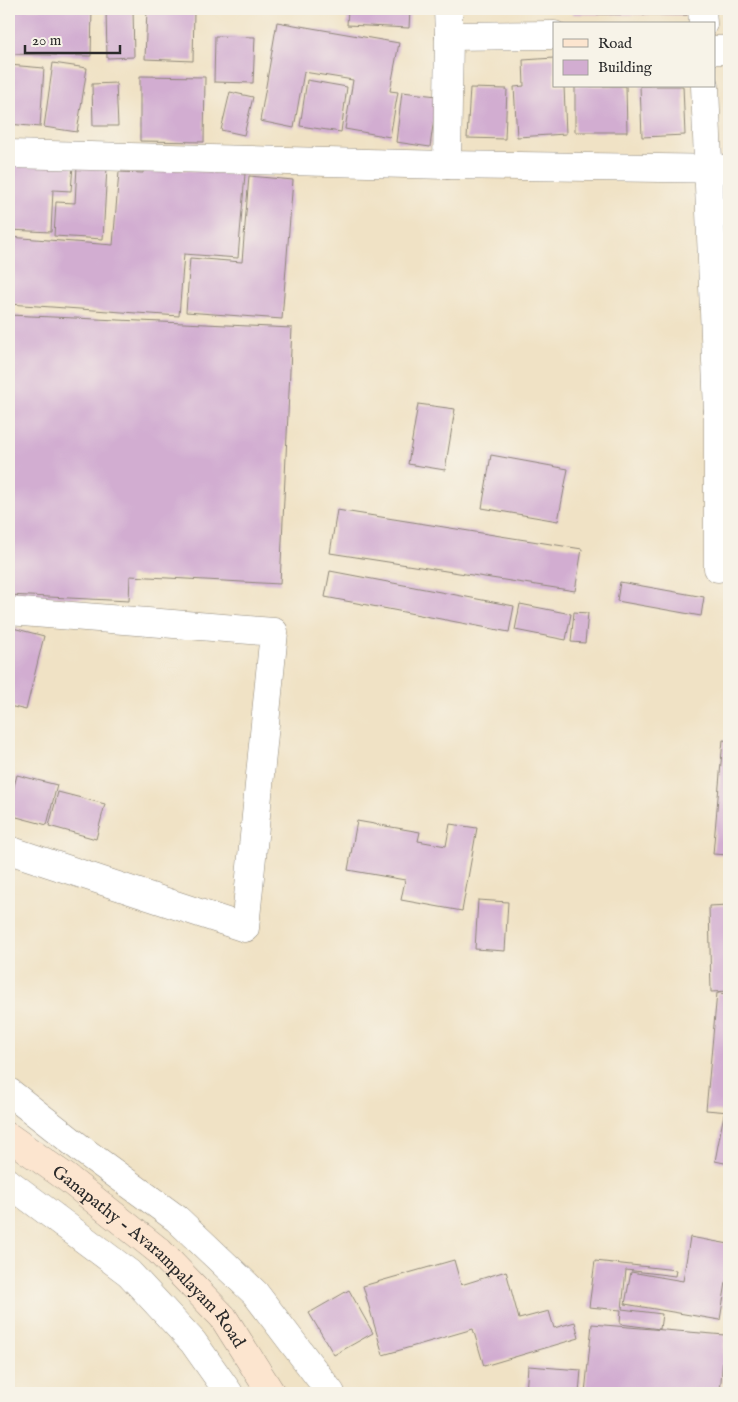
<svg xmlns="http://www.w3.org/2000/svg" width="738" height="1402" viewBox="0 0 738 1402" font-family="'IM FELL English',serif">
<style>
.building{fill:#d2add1}
.lines{fill:none;stroke-linecap:round;stroke-linejoin:round}
.minor-casing{stroke:#8e8678;stroke-width:29}
.tertiary-casing{stroke:#8e8678;stroke-width:29}
.secondary-casing{stroke:#8e8678;stroke-width:29}
.minor{stroke:#fff;stroke-width:28}
.tertiary{stroke:#fff;stroke-width:28}
.secondary{stroke:#fce5cf;stroke-width:28}
.labels{text-anchor:middle;stroke-width:4.5;stroke-linejoin:round;paint-order:stroke}
.street-label{font-size:18px;fill:#2b2b2b;stroke:#f7f3e8}
</style>
<rect width="100%" height="100%" fill="#f7f3e8"/>
<filter id="ink" filterUnits="userSpaceOnUse"><feTurbulence type="fractalNoise" baseFrequency=".02" numOctaves="2"/><feDisplacementMap in="SourceGraphic" scale="10" xChannelSelector="R" yChannelSelector="G"/><feConvolveMatrix kernelMatrix="1 2 1 2 8 2 1 2 1" color-interpolation-filters="sRGB"/></filter>
<filter id="wash" filterUnits="userSpaceOnUse"><feTurbulence type="fractalNoise" baseFrequency=".0096" numOctaves="4" result="noise"/><feDisplacementMap in="SourceGraphic" scale="20" xChannelSelector="R" yChannelSelector="G"/><feGaussianBlur stdDeviation="1.12" result="paint"/><feColorMatrix in="noise" values="0 0 0 0 0 0 0 0 0 0 0 0 0 0 0 0 0 1.4 0 .05"/><feComposite in="paint" operator="in"/></filter>
<g filter="url(#wash)">
<rect width="100%" height="100%" fill="#f0e2c5"/>
<g id="blocks">
<g class="building">
<polygon points="9,9 92,9 91,56 9,54"/>
<polygon points="106,9 133,9 134,57 107,58"/>
<polygon points="147,9 194,11 193,61 145,59"/>
<polygon points="348,9 410,9 409,28 347,25"/>
<polygon points="573,9 687,9 687,15 573,14"/>
<polygon points="277,22 399,43 390,91 398,92 390,137 345,129 353,80 304,72 294,128 260,121"/>
<polygon points="215,36 255,37 253,83 214,82"/>
<polygon points="554,58 554,86 564,86 566,134 517,137 514,87 524,86 523,60"/>
<polygon points="53,63 87,68 77,132 44,127"/>
<polygon points="9,65 44,68 40,127 9,124"/>
<polygon points="140,76 205,77 204,142 140,141"/>
<polygon points="307,80 347,87 341,132 300,126"/>
<polygon points="116,83 118,126 93,126 92,84"/>
<polygon points="575,86 626,86 627,132 575,132"/>
<polygon points="640,86 683,86 685,135 642,137"/>
<polygon points="470,88 507,89 505,139 467,138"/>
<polygon points="230,92 253,97 244,135 221,130"/>
<polygon points="402,92 437,96 430,147 396,142"/>
<polygon points="9,163 73,165 71,191 53,190 51,232 9,230"/>
<polygon points="77,166 107,167 103,239 54,236 56,202 75,203"/>
<polygon points="144,167 245,174 238,258 184,254 179,316 9,304 9,237 113,245 119,172 143,173"/>
<polygon points="249,176 293,180 282,319 186,312 190,258 242,262"/>
<polygon points="9,315 292,328 280,584 130,576 129,601 9,595"/>
<polygon points="418,404 455,409 445,470 408,464"/>
<polygon points="491,455 568,469 558,521 482,508"/>
<polygon points="337,510 582,549 575,591 330,553"/>
<polygon points="330,571 514,606 509,632 325,597"/>
<polygon points="620,582 704,597 701,616 617,601"/>
<polygon points="520,604 571,614 566,640 515,630"/>
<polygon points="574,612 588,613 585,643 571,642"/>
<polygon points="9,627 44,636 26,710 9,706"/>
<polygon points="728,653 729,654 729,675 725,674"/>
<polygon points="723,740 729,741 729,855 713,854"/>
<polygon points="17,775 57,785 47,825 9,815 9,805"/>
<polygon points="58,792 105,804 96,839 49,826"/>
<polygon points="357,821 420,832 418,841 446,846 450,824 477,828 462,911 401,900 405,880 348,870"/>
<polygon points="478,900 508,902 505,951 475,949"/>
<polygon points="729,905 729,991 711,992 709,906"/>
<polygon points="717,993 729,994 729,1112 706,1110"/>
<polygon points="724,1114 729,1115 729,1164 715,1161"/>
<polygon points="690,1237 729,1244 729,1264 720,1320 625,1304 631,1272 683,1281"/>
<polygon points="454,1260 461,1285 506,1271 519,1319 549,1311 554,1328 575,1322 579,1338 484,1366 473,1329 383,1355 363,1286"/>
<polygon points="595,1261 676,1270 675,1276 626,1270 622,1309 662,1314 660,1329 620,1324 621,1310 589,1307"/>
<polygon points="349,1290 373,1333 334,1355 309,1313"/>
<polygon points="592,1324 725,1335 720,1393 585,1393"/>
<polygon points="528,1366 581,1370 579,1393 526,1393"/>
</g>
</g>
</g>
<g filter="url(#ink)">
<use href="#blocks" fill-opacity="0" stroke="#8e8678" stroke-width="1"/>
<g class="lines">
<defs>
<g id="minor">
<polyline points="702,9 703,24"/>
<polyline points="449,36 554,35"/>
<polyline points="714,50 729,50"/>
<polyline points="705,86 718,411 729,409"/>
<polyline points="9,154 447,165 729,169"/>
<polyline points="447,165 449,36 448,9"/>
<polyline points="718,568 718,411"/>
<polyline points="9,611 274,632 245,928 9,850"/>
<polyline points="9,1183 129,1273 193,1342 229,1393"/>
</g>
<polyline id="tertiary" points="9,1092 84,1151 177,1219 255,1293 331,1393"/>
<g id="secondary">
<path id="s1" d="M9,1137l58,41 92,73 64,66 48,76"/>
</g>
</defs>
<use href="#minor" class="minor-casing"/>
<use href="#tertiary" class="tertiary-casing"/>
<use href="#secondary" class="secondary-casing"/>
<use href="#minor" class="minor"/>
<use href="#tertiary" class="tertiary"/>
<use href="#secondary" class="secondary"/>
</g>
</g>
<g class="labels">
<g class="street-label">
<text dy="6" stroke="none"><textPath href="#s1" startOffset="185">Ganapathy - Avarampalayam Road</textPath></text>
</g>
</g>
<rect width="738" height="1402" fill="none" stroke="#f7f3e8" stroke-width="30"/>
<rect x="553" y="22" width="162" height="65" fill="#f7f3e8" stroke="#a5a39c"/>
<rect x="563" y="39" width="25" height="8" fill="#fce5cf" stroke="#a5a39c"/>
<text x="598" y="48" font-size="15" fill="#2b2b2b">Road</text>
<rect x="563" y="60" width="25" height="15" fill="#d2add1" stroke="#a5a39c"/>
<text x="598" y="72" font-size="15" fill="#2b2b2b">Building</text>
<path d="M25 45v8h95v-8" fill="none" stroke="#2b2b2b" stroke-width="2.5"/>
<text x="32" y="45" font-size="15" fill="#2b2b2b" stroke="#f7f3e8" stroke-width="4" paint-order="stroke">20 m</text>
</svg>
